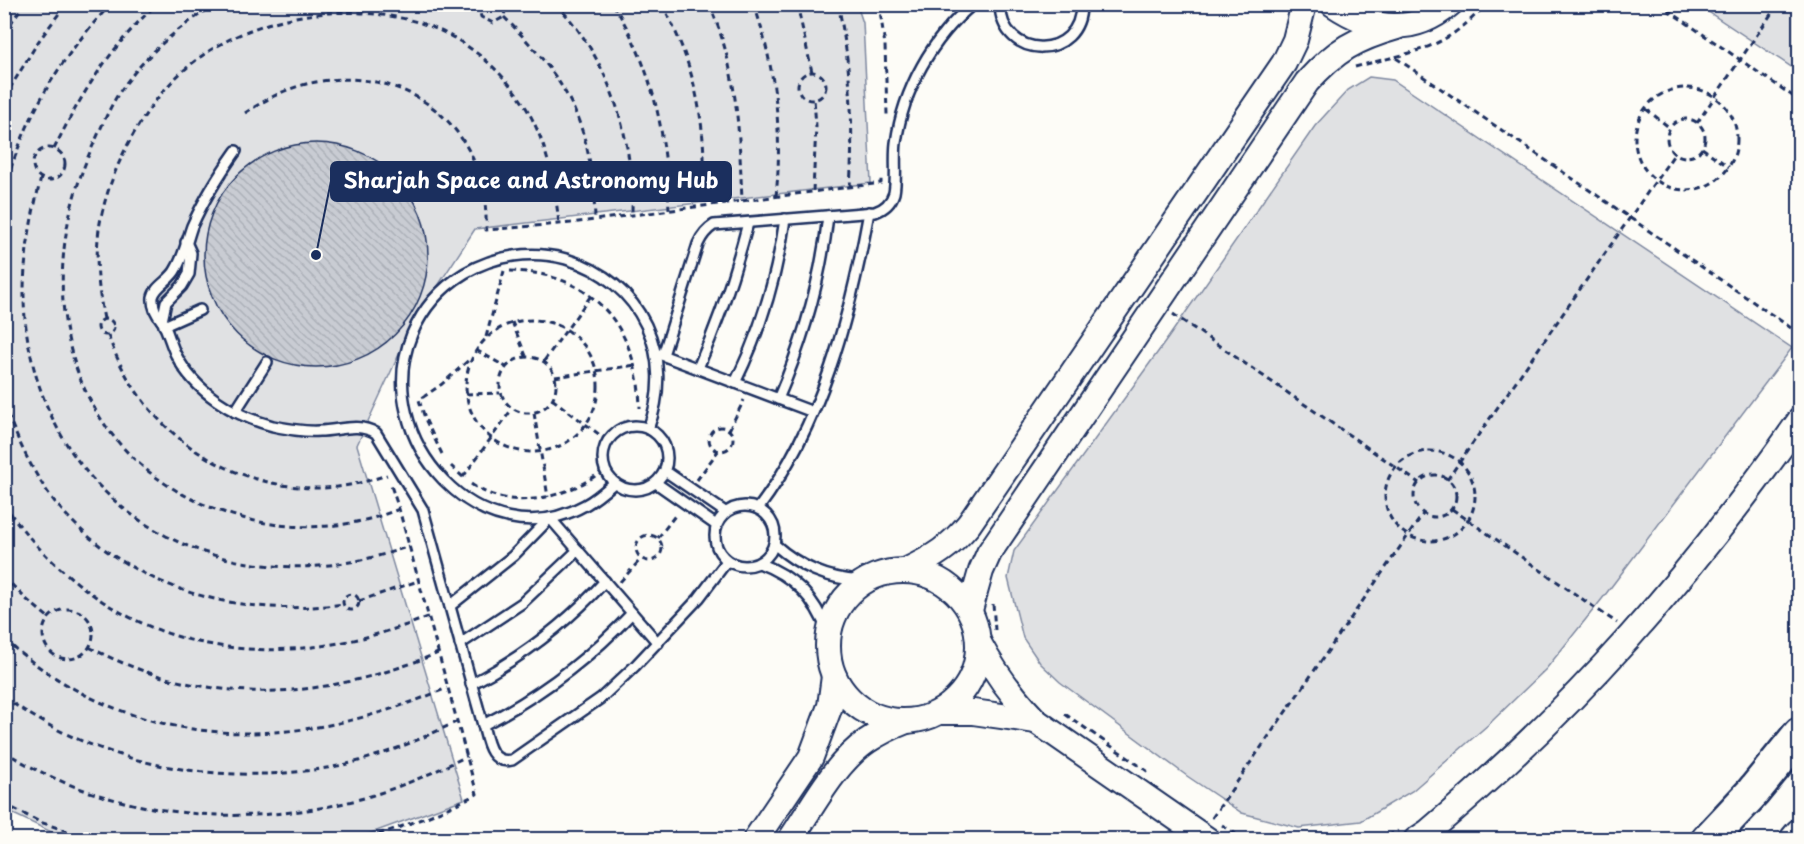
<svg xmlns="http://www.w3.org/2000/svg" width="1804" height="844" viewBox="0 0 1804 844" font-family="'Playpen Sans',sans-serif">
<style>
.grass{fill:#e0e1e3;stroke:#7e88a0;stroke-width:1.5}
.building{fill:url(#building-back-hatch);stroke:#1b2f5e;stroke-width:1.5}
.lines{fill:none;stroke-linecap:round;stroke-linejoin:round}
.service-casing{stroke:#1b2f5e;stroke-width:14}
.tertiary-casing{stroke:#1b2f5e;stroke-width:28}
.primary-casing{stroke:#1b2f5e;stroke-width:34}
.trunk-casing{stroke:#1b2f5e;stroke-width:38}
.path{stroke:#1b2f5e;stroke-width:3;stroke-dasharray:6 4.5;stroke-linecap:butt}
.service{stroke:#fdfcf7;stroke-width:9}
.tertiary{stroke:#fdfcf7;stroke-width:24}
.primary{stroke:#fdfcf7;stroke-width:30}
.trunk{stroke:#fdfcf7;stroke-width:33}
.leader{fill:none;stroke:#1b2f5e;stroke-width:2}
.callout-dot{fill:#1b2f5e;stroke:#fdfcf7;stroke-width:2}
.callout{fill:#1b2f5e;stroke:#1b2f5e;stroke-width:2}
.callout-label{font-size:21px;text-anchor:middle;font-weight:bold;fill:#fff}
</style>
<defs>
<pattern id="building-back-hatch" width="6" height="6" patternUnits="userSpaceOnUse" patternTransform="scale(1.5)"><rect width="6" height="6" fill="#c9ccd3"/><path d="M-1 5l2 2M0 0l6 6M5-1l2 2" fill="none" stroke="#acb0b8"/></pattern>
</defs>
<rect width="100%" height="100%" fill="#fdfcf7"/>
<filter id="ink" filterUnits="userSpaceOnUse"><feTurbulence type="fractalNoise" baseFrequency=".0167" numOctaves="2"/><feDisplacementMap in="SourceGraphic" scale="12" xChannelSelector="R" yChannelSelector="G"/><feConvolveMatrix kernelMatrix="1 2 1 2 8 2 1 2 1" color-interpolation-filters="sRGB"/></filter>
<g filter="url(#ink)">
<g class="grass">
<polygon points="5,5 857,5 863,23 871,183 475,229 413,324 357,445 464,799 352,840 66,839 5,810"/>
<polygon points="1698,5 1799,5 1799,72"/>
<polygon points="1369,77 1393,80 1792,348 1602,599 1546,669 1489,724 1412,791 1361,821 1299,828 1242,813 1187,776 1060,682 1040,663 1023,638 1008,578 1014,551 1168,338 1315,126 1348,90"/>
</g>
<circle class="building" cx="316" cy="255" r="112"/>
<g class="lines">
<defs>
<g id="service">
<path d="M1000,4c1,58 82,57 81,0"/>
<path d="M236,151c-17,24 -32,48 -44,75 -5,14 -8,30 -16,43 -5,11 -21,17 -23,28 -1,10 4,18 9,24 4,5 10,27 14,34 19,37 58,61 97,71 15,3 30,6 46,5 20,0 38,-9 57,2l47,77 60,215c4,15 7,40 29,35l89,-62 34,-32 64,-68 28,-37"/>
<polyline points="162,321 166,302 182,286 189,274 191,253 186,242"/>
<polyline points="164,326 200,310"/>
<polyline points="659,354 813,412"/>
<path d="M663,355l35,-111c4,-9 8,-14 16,-19l161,-13c9,-3 16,-9 19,-19 3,-15 0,-34 2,-50 7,-53 36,-105 77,-139"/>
<path d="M698,368c21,-47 37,-95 50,-145"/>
<path d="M735,383c26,-53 42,-106 50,-164"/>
<path d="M778,399c26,-60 43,-119 50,-183"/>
<polyline points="235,412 267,362"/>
<circle cx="635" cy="458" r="32"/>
<polyline points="665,471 725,512"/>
<path d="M614,483c-9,8 -18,16 -29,22 -103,58 -216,-67 -173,-171 11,-26 30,-47 53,-61 31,-18 67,-23 101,-14 76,22 110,98 82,170"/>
<polyline points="656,483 716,525"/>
<circle cx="745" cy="536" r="30"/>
<path d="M758,509c64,-85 92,-193 111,-297"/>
<path d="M774,544c26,23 53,35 88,37"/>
<path d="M759,563c35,13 56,35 69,70"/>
<polyline points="450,606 513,556 550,518 658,643"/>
<polyline points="460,644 522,603 578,550"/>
<path d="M471,684c52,-27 95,-60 134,-103"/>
<path d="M483,725c57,-29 105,-65 149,-112"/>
</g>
<g id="tertiary">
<path d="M1333,4c38,26 80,32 117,0"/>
<path d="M907,570c27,-13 43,-23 62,-46l315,-461 11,-23 9,-36"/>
<circle cx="903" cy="646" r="75"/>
<path d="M970,610l11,-39 8,-18 318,-471c29,-32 48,-43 90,-55"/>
<path d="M979,643c16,30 34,54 57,78l172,119"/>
<polyline points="941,712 973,712 1036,721"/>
<polyline points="755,840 811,757 830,706 834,676"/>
<path d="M790,840c23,-34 44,-76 77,-99 12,-8 24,-14 37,-19"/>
<path d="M1416,840l12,-8c148,-124 262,-255 372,-412"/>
</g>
<polyline id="primary" points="1795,840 1800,834"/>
<polyline id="trunk" points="1708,840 1753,792 1800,734"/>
</defs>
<use href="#service" class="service-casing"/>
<use href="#tertiary" class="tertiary-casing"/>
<use href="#primary" class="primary-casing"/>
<use href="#trunk" class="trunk-casing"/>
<g class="path">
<path d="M217,4c-39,22 -76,55 -100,92 -9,15 -15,30 -22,45 -71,150 -28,327 144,376 53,15 109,13 160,-8"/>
<polyline points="478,4 481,17 493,23 504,17 506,4"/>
<path d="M556,4c54,55 78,135 76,210"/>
<path d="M613,4c41,65 53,130 56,206"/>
<path d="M662,4c20,37 34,77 39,118 4,27 3,56 5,83"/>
<path d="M709,4c29,65 30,127 33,197"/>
<path d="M754,4c21,64 29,126 22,192"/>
<polyline points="797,4 812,72"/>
<path d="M838,4c13,61 16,121 12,183"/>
<polyline points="879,4 885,45 887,115"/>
<polyline points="1659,4 1800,101"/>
<path d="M504,17c66,66 88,108 91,202"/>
<polyline points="4,33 24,4"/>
<polyline points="1396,58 1800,334"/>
<path d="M1355,67c58,-16 88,-15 131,-63"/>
<circle cx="812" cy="86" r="14"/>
<circle cx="1686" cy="139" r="51"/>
<polyline points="4,98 38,42 66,4"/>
<polyline points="1646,109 1670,128"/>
<path d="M245,113c17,-11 34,-21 54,-27 101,-29 191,37 187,144l85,-7 310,-40v-4"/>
<circle cx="1686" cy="138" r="19"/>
<polyline points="1697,123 1778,4"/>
<polyline points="1702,148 1729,167"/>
<circle cx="49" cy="164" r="16"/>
<path d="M54,149c27,-55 57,-103 103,-145"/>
<path d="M41,178c-13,52 -22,104 -14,157 29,188 210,275 382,211"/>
<path d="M4,189c23,-74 53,-128 107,-185"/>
<polyline points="813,191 816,126 814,99"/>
<path d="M510,271c83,1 128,57 130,137"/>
<polyline points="1173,314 1419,483"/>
<path d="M104,319c-6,-30 -9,-59 -5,-90 8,-54 42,-121 84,-158 64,-57 158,-71 238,-48 44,15 83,47 107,88 19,34 27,74 31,113"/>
<circle cx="106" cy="327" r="8"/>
<circle cx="532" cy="386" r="66"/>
<polyline points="512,322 526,356"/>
<path d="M108,335c32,92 114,153 212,153 23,0 45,-6 67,-13"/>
<polyline points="486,337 504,271"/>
<polyline points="476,350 506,367"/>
<circle cx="528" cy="385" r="28"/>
<polyline points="544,361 590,297"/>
<polyline points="555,377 636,365"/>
<polyline points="466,394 500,393"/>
<polyline points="552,399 608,441"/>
<polyline points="1792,402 1800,392"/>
<path d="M4,405c13,34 29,69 51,97 70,86 182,117 288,102"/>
<polyline points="534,413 548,497"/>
<circle cx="721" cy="439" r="12"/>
<polyline points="729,430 744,400"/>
<circle cx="1430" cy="496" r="45"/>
<polyline points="442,454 426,421 419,400 442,384 471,358"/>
<polyline points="451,466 464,478"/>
<circle cx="1435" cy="496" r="21"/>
<polyline points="463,477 512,409"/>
<polyline points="697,480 718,451"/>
<polyline points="1447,480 1675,153"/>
<path d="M471,484c41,29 97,14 134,-15"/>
<path d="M4,504c18,27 39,50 64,71 104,91 236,91 360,42"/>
<polyline points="1452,509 1617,623"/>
<circle cx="649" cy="548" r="13"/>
<polyline points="658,538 677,513"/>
<polyline points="4,577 26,599 49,618"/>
<polyline points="620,582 641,559"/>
<circle cx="351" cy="602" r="8"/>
<polyline points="359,601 418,581"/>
<polyline points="993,604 995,630"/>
<circle cx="68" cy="634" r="25"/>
<path d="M4,639c131,116 289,115 443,49"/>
<path d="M89,647c116,61 230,55 349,6"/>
<path d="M4,697c95,69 214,90 329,70 43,-8 84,-26 123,-45"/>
<polyline points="1065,714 1150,773"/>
<path d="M4,751c95,61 217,77 326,55 48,-9 93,-28 137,-50"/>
<polyline points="4,804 40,822 94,840"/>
<polyline points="1212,818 1423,514"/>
<polyline points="1222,825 1245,840"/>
<path d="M358,840c42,-11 81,-27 119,-46l-78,-285 -9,-26"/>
<polyline points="1378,840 1398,831"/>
</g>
<use href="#service" class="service"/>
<use href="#tertiary" class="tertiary"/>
<use href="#primary" class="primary"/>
<use href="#trunk" class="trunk"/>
</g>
</g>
<path class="leader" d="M316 255L331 181"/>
<circle class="callout-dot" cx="316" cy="255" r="6"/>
<rect class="callout" x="331" y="162" width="400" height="39" rx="6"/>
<g class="callout-label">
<text x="531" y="188">Sharjah Space and Astronomy Hub</text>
</g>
<rect width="1804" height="844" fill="none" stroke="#fdfcf7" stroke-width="24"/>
<rect x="12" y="12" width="1780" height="820" fill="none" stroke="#1b2f5e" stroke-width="2" filter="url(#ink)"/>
</svg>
